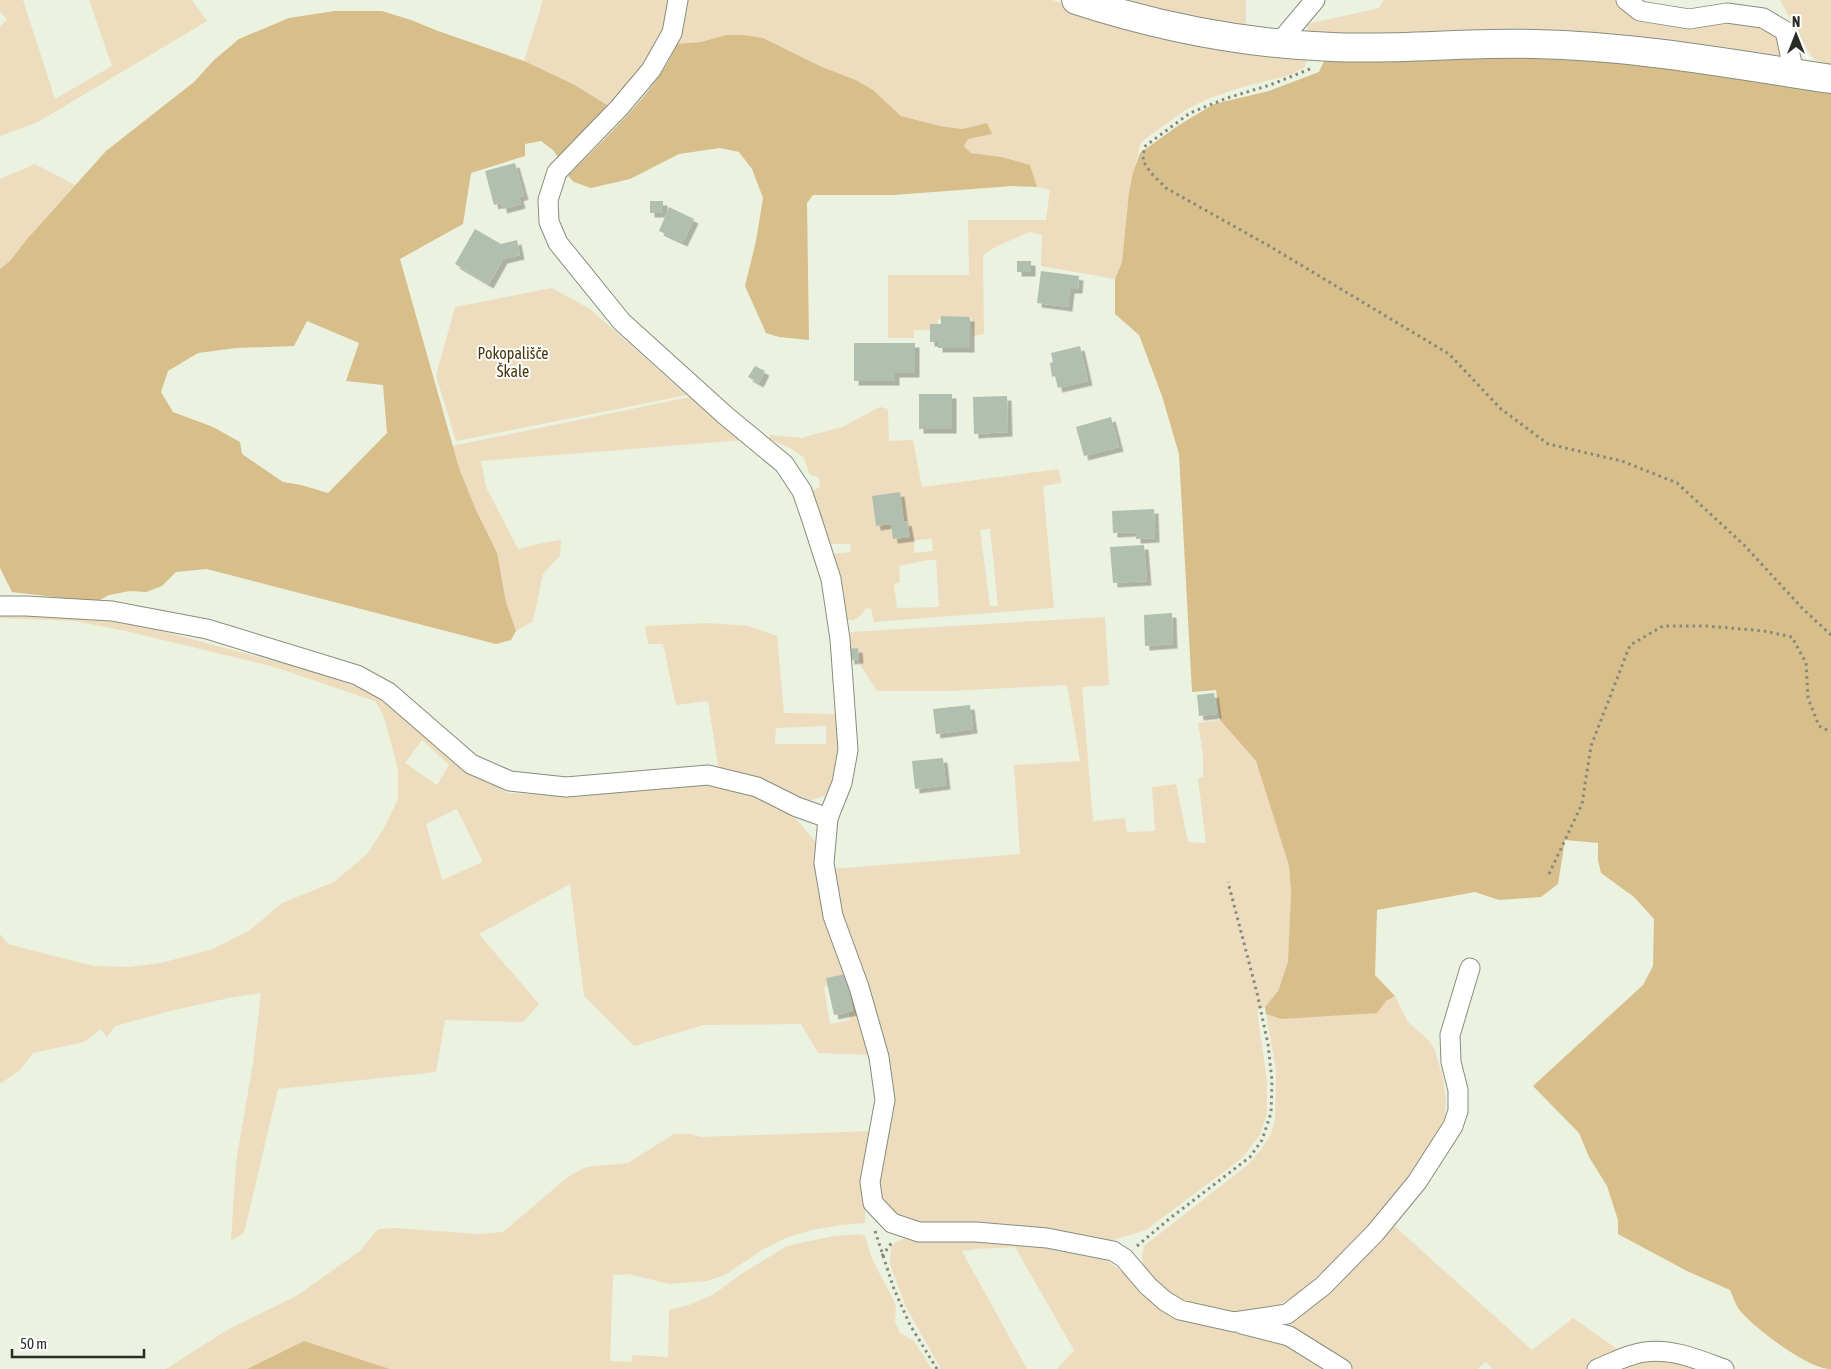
<svg xmlns="http://www.w3.org/2000/svg" width="1831" height="1369" viewBox="0 0 1831 1369" font-family="'Asap Condensed',sans-serif">
<style>
.green{fill:#edddbe;fill-rule:evenodd}
.forest{fill:#d7be8a;fill-rule:evenodd}
.building{fill:#b1bfb0;filter:url(#shadow)}
.lines{fill:none;stroke-linecap:round;stroke-linejoin:round}
.street-casing{stroke:#878e7d;stroke-width:21}
.secondary-casing{stroke:#878e7d;stroke-width:30}
.path{stroke:#84897c;stroke-width:3;stroke-dasharray:2.5 4;stroke-linecap:butt}
.street{stroke:#fff;stroke-width:19}
.secondary{stroke:#fff;stroke-width:28}
.labels{text-anchor:middle;stroke-width:4;stroke-linejoin:round;paint-order:stroke}
.park-label{font-size:16px;fill:#46350a;stroke:#fff}
</style>
<defs>
<filter id="shadow"><feDropShadow dx="4.5" dy="4.5" stdDeviation="0" flood-color="#0004"/></filter>
</defs>
<rect width="100%" height="100%" fill="#ebf2df"/>
<g class="green">
<polygon points="0,0 23,0 55,99 112,66 89,0 192,0 207,21 38,122 0,136 0,26 7,20 0,11"/>
<polygon points="543,0 672,0 659,50 612,108 573,84 524,61"/>
<polygon points="686,0 1052,0 1116,23 1307,56 1305,67 1290,75 1246,86 1207,99 1184,111 1141,142 1129,192 1122,262 1115,279 1041,266 1042,235 1030,232 997,246 983,255 984,334 973,336 971,317 937,320 939,330 914,330 914,338 888,338 888,275 969,275 968,220 1046,220 1050,190 1037,187 1030,165 1002,157 971,153 964,146 967,139 987,123 962,129 940,126 901,116 873,90 856,80 822,67 763,38 726,35 701,42 676,44"/>
<polygon points="1105,0 1246,0 1246,30"/>
<polygon points="1384,0 1615,0 1624,10 1752,22 1772,34 1782,46 1783,55 1777,58 1309,35 1307,24 1379,8"/>
<polygon points="1780,0 1831,0 1831,67 1815,60 1807,49"/>
<polygon points="35,164 75,185 27,239 10,261 0,269 0,179"/>
<polygon points="552,288 590,309 687,395 456,441 436,376 455,307"/>
<polygon points="690,397 745,440 481,461 486,487 518,549 538,544 561,540 560,556 543,574 533,621 516,631 506,602 502,580 486,531 476,510 459,468 452,446"/>
<path d="M880,407l8,2 1,32 24,-1 9,47 137,-18 2,14 -18,3 11,122 -180,14 -3,-13 -5,-1c-8,11 -11,14 -23,11l-12,-65 20,-2 -1,-8h-22l-15,-44 -1,-9 8,-4 -1,-10 -9,-2 -6,-17 -14,-10 -21,-9 1,-4 31,3 41,-11zM990,529l8,77h-8l-10,-76zM932,539l1,12 -19,2v-13zM928,560h8l3,47 -42,1 -3,-24 6,-1 -1,-17z"/>
<path d="M0,613l106,5 33,7 191,51 31,13 20,10 40,31 86,63 48,2h31l80,-12h40l52,13 32,16 25,29 56,214 -53,-2 -17,-29 -98,1 -69,21 -50,-50 -14,-112 -91,50 60,70 -16,18 -78,-2 -9,52 -158,17 -34,144 -13,8 5,-79 17,-99 8,-70 -32,5 -55,12 -59,16 -8,11 -6,-8 -17,13 -51,11 -13,17 -20,14v-150l8,10 85,22 36,1 32,-4 52,-14 37,-19 32,-27 52,-21 33,-28 16,-24 15,-31v-30l-15,-55 -8,-13 -104,-35 -145,-35 -52,-10 -74,-3zM422,740l27,25 -12,20 -32,-22zM457,809l26,53 -41,18 -16,-56zM844,984l6,36 -20,4 -6,-37z"/>
<polygon points="1105,617 1109,685 1082,687 1093,821 1125,818 1127,832 1155,831 1152,787 1176,784 1188,842 1206,843 1198,778 1203,777 1203,755 1198,723 1220,720 1256,761 1289,866 1291,892 1288,961 1278,991 1265,1007 1257,1010 1267,1081 1267,1114 1260,1135 1241,1159 1146,1230 1113,1240 1097,1240 929,1226 901,1219 878,1198 876,1183 890,1118 832,886 832,869 1020,854 1014,765 1080,761 1067,685 949,691 877,691 861,666 856,652 846,652 847,636 851,632"/>
<path d="M707,623l41,3 29,10 7,77 56,1 -1,51 -6,19 -8,12 -17,5 -89,-29 -11,-71 -32,4 -13,-61h-15l-3,-18zM826,726v18h-51l1,-16z"/>
<polygon points="1395,996 1408,1022 1428,1040 1434,1048 1443,1077 1446,1099 1445,1118 1427,1152 1390,1203 1342,1260 1308,1288 1271,1309 1242,1315 1178,1304 1143,1269 1142,1257 1144,1246 1250,1163 1262,1148 1271,1134 1275,1120 1276,1070 1266,1014 1281,1019 1386,1001"/>
<polygon points="874,1131 865,1167 865,1223 841,1225 812,1230 786,1238 762,1250 725,1275 707,1281 669,1284 628,1274 613,1275 610,1361 631,1362 633,1355 668,1357 669,1310 689,1305 714,1294 743,1273 787,1246 833,1236 860,1234 865,1236 872,1259 896,1305 895,1322 900,1333 914,1341 932,1369 390,1369 304,1341 247,1369 166,1369 227,1330 298,1295 360,1251 378,1229 395,1228 479,1234 503,1232 569,1176 586,1167 628,1163 674,1134 690,1134 701,1137"/>
<polygon points="1390,1222 1532,1350 1573,1318 1623,1353 1589,1369 1492,1369 1486,1362 1477,1369 1352,1369 1291,1329 1290,1322"/>
<polygon points="985,1238 1078,1250 1105,1259 1144,1289 1305,1351 1336,1369 1057,1369 1074,1350 1015,1247 977,1249 962,1251 1027,1369 941,1369 906,1307 890,1264 891,1247 896,1242 904,1239"/>
<polygon points="1661,1356 1706,1369 1617,1369 1644,1358"/>
</g>
<g class="forest">
<path d="M334,11h48l29,9 27,11 86,30 49,23 39,24 -52,52 -7,-10 -12,-9 -16,3v12l-54,17 -8,51 -63,35 59,209 17,42 21,43 9,49 10,29 -5,9 -15,4 -289,-75 -31,3 -14,14 -16,6 -16,-1 -21,4 -13,7 -84,-10 -12,-24v-299l10,-8 17,-22 79,-88 88,-69 20,-22 25,-21 50,-21zM307,321l52,22 -13,38 37,4 4,48 -59,60 -27,-8 -18,-3 -41,-28 -2,-12 -27,-15 -40,-15 -12,-20 7,-21 30,-18 38,-5 58,-2z"/>
<path d="M726,35h17l20,3 59,29 34,13 17,10 28,26 39,10 22,3 25,-6 5,11 -24,5 -4,7 7,7 31,4 28,8 7,22 -25,-1 -118,9h-81l-6,8 2,137 -30,-3 -13,-4 -21,-47 11,-45 7,-43 -11,-29 -13,-17 -19,-4 -41,6 -49,25 -39,9 -17,-6 -6,-6c31,-32 95,-90 108,-132l25,-2z"/>
<path d="M1326,57h275l230,29v1283c-23,0 -79,-42 -93,-61 -3,-5 -5,-12 -8,-18l-43,-19 -69,-37v-14l-11,-34 -18,-29 -10,-24 -46,-47 110,-101 10,-19 1,-47 -20,-22 -33,-24 -3,-13v-17l-33,-3 -7,44 -17,13 -42,3 -24,-8 -98,18 -2,65 20,21 -9,5 -9,12 -96,6 -15,-5 -1,-7 13,-16 10,-30 3,-69 -2,-26 -33,-105 -36,-41 -4,-30 -24,2 -13,-238 -17,-58 -23,-61 -24,-21v-35l7,-17 7,-70 4,-19 7,-20 39,-28 35,-21 55,-13 50,-19z"/>
<polygon points="304,1341 390,1369 247,1369"/>
</g>
<g class="building">
<polygon points="515,163 524,195 519,197 521,204 503,209 501,203 494,205 485,171"/>
<rect x="650" y="201" width="13" height="12"/>
<polygon points="669,207 694,219 683,242 659,231"/>
<polygon points="475,229 501,244 517,240 520,255 503,259 489,284 455,264"/>
<rect x="1017" y="261" width="14" height="11"/>
<polygon points="1041,271 1079,276 1078,289 1070,289 1068,307 1037,303"/>
<polygon points="941,316 970,317 970,348 938,348 938,342 930,342 930,324 941,324"/>
<polygon points="854,343 915,343 915,373 895,373 895,381 854,381"/>
<polygon points="1080,346 1088,381 1058,388 1055,376 1052,377 1050,363 1053,362 1051,353"/>
<polygon points="755,366 765,371 759,383 748,377"/>
<rect x="919" y="394" width="33" height="35"/>
<polygon points="1007,396 1008,432 974,434 973,397"/>
<polygon points="1111,417 1119,447 1084,456 1076,427"/>
<polygon points="900,492 904,522 907,521 910,537 893,539 891,524 876,526 872,496"/>
<polygon points="1154,509 1155,538 1136,539 1136,532 1113,533 1112,511"/>
<polygon points="1144,545 1147,581 1113,583 1110,547"/>
<polygon points="1172,613 1173,644 1145,646 1144,615"/>
<polygon points="858,648 859,659 850,660 848,649"/>
<polygon points="1214,693 1217,714 1199,716 1197,695"/>
<polygon points="970,705 973,729 936,734 933,709"/>
<polygon points="943,758 946,785 915,789 912,761"/>
<polygon points="846,974 853,1011 834,1015 826,978"/>
</g>
<g class="lines">
<defs>
<g id="street">
<polyline points="678,0 672,33 651,70 619,108 557,172 548,200 549,222 558,243 622,322 726,416 784,464 802,491 811,517 831,579 840,639 848,750 842,783 828,818 824,863 833,916 859,987 879,1057 885,1100 870,1182 873,1203 892,1223 919,1232 976,1232 1047,1238 1113,1251 1124,1258 1148,1286 1165,1301 1180,1310 1234,1322 1287,1314 1323,1286 1375,1233 1417,1182 1453,1126 1458,1111 1458,1090 1451,1062 1450,1035 1470,968"/>
<polyline points="1626,0 1640,11 1689,19 1727,13 1763,18 1785,31 1794,73"/>
<polyline points="1278,44 1315,0"/>
<polyline points="0,606 26,606 112,611 207,629 357,675 388,692 471,764 510,781 566,787 708,775 757,787 797,807 828,818"/>
<polyline points="1242,1324 1289,1336 1342,1369"/>
<path d="M1597,1369c15,-6 31,-15 48,-17 27,-4 54,8 79,17"/>
</g>
<path id="secondary" d="M1076,0c83,27 169,44 256,47 67,3 135,-5 203,-3 99,2 198,20 296,35"/>
</defs>
<use href="#street" class="street-casing"/>
<use href="#secondary" class="secondary-casing"/>
<g class="path">
<polyline points="1310,69 1270,85 1227,98 1190,113 1144,147 1143,161 1151,173 1166,188 1271,247 1449,354 1501,409 1548,444 1622,461 1677,483 1744,545 1803,609 1831,635"/>
<polyline points="1549,874 1582,804 1591,746 1630,645 1663,626 1707,626 1764,631 1792,637 1806,663 1808,698 1819,726 1831,732"/>
<polyline points="875,1231 894,1289 910,1325 937,1369"/>
<polyline points="1137,1246 1169,1219 1250,1157 1262,1140 1271,1113 1272,1081 1268,1044 1257,993 1228,882"/>
<polyline points="882,1256 893,1241"/>
</g>
<use href="#street" class="street"/>
<use href="#secondary" class="secondary"/>
</g>
<g class="labels">
<g class="park-label">
<text x="513" y="359">Pokopališče<tspan x="513" dy="18">Škale</tspan></text>
</g>
</g>
<g transform="translate(1796 35)" stroke="#ffffff" stroke-width="4" paint-order="stroke">
<path d="M0-4L9 19L0 12L-9 19Z" fill="#292c24"/>
<text y="-8" font-size="14" font-weight="bold" text-anchor="middle" fill="#292c24">N</text>
</g>
<path d="M12 1349v8h132v-8" fill="none" stroke="#292c24" stroke-width="2.5"/>
<text x="20" y="1349" font-size="15" fill="#292c24" stroke="#ffffff" stroke-width="4" paint-order="stroke">50 m</text>
</svg>
